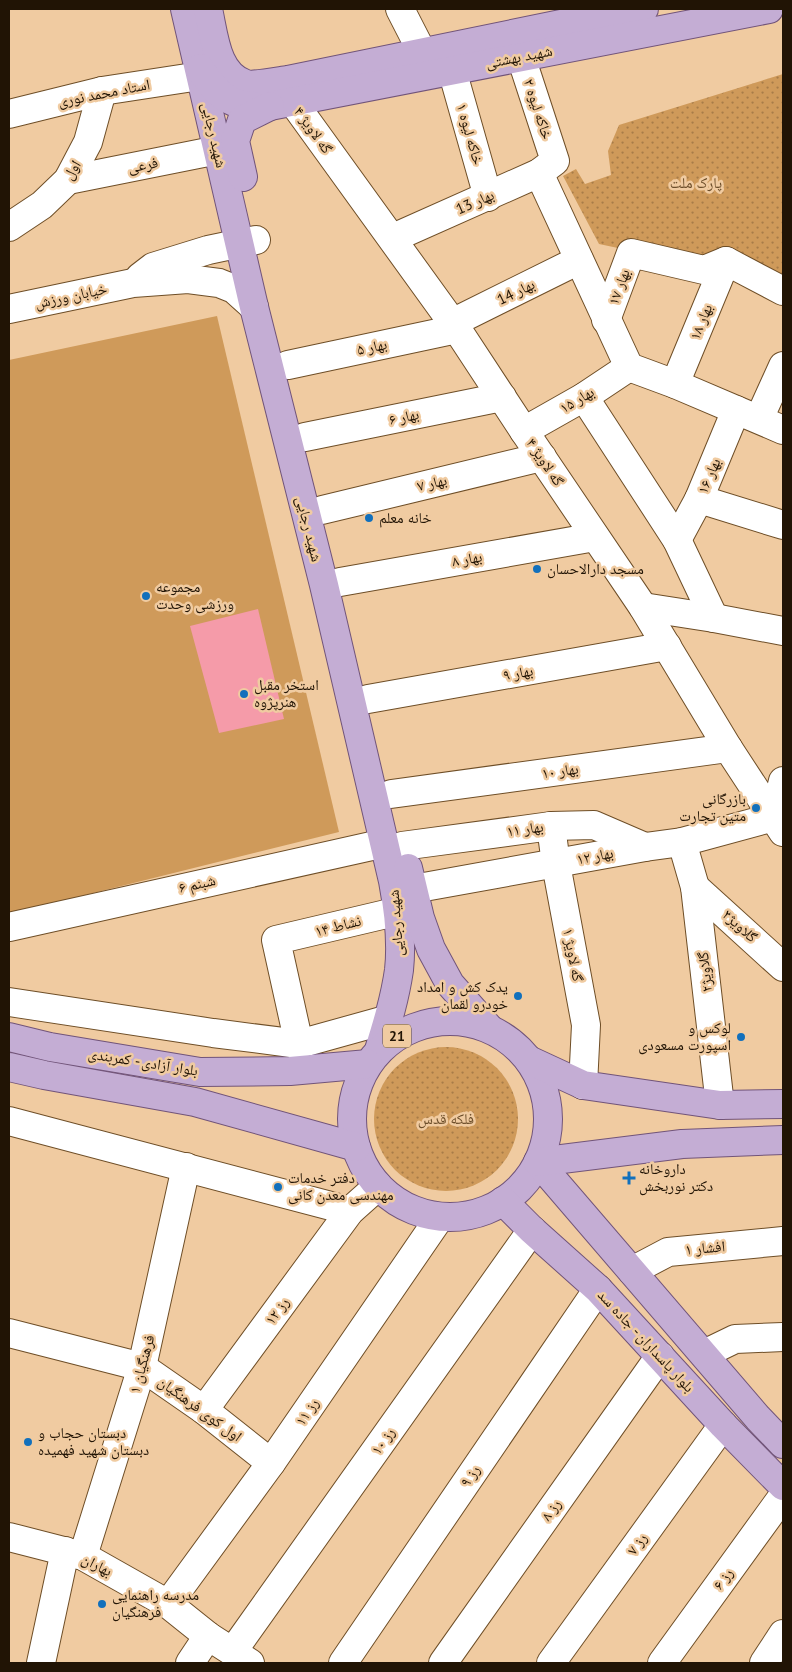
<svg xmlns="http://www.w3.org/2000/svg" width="792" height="1672" viewBox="0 0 792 1672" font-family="'PT Sans','Noto Naskh Arabic',sans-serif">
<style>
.grass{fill:#cf9a5a}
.park{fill:url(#park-dots)}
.water{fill:#f59ba9}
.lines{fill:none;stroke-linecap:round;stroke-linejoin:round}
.minor-casing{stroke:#6e4e27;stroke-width:30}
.major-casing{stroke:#715479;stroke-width:30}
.minor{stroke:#fff;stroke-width:28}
.major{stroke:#c4add4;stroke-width:28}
.poi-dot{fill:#1270bc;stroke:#f0cba1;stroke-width:2}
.labels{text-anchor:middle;stroke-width:5;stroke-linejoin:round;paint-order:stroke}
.shield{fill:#f0cba1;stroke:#5f4b34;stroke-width:1}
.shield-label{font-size:14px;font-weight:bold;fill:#211405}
.street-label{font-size:15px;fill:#211405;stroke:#f0cba1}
.park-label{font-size:15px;fill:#6c4e2a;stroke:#f0cba1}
.poi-label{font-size:15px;fill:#211405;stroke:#f0cba1;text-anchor:start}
</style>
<defs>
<pattern id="park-dots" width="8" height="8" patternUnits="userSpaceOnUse" patternTransform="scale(1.25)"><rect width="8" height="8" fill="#cf9a5a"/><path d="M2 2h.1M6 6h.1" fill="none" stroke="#a87c48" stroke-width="1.8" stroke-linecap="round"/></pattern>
</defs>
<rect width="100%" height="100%" fill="#f0cba1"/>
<polygon class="grass" points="217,316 339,832 9,914 9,360"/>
<g class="park">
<polygon points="783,74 783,283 599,244 563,176 576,169 585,184 611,175 608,151 619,125"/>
<circle cx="446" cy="1119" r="72"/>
</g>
<polygon class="water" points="258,609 284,719 219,733 190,626"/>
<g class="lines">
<defs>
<g id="minor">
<polyline points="400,9 422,52"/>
<polyline points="452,70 488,197"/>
<polyline points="293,102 457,329 524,431 643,607 728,748 783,832"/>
<polyline points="9,114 102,91 200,76"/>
<polyline points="539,173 629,367 675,384 783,430"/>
<polyline points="68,180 218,150"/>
<polyline points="9,227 42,205 68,180 88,142 102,91"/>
<polyline points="393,238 539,173 555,161 521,57"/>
<polyline points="140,277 153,267 208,250 256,240"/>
<polyline points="9,309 133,283 188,279 219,283 234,289 254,307"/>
<polyline points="606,320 631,253 704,270 726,261 783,291"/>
<polyline points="452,323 579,260"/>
<polyline points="288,365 457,329"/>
<polyline points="675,384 726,261"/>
<polyline points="584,397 677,540 714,618"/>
<polyline points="759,419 783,366"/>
<polyline points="524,431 584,397 629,367"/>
<polyline points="305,437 502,397"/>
<polyline points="699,499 783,525"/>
<polyline points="322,510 542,457"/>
<polyline points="677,540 699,499 736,410"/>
<polyline points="340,582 595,537"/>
<polyline points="643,607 714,618 783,631"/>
<polyline points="368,699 667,646"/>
<polyline points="391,794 728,748"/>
<polyline points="551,826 556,864 586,1025 583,1085"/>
<polyline points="682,842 695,887 720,1105"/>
<polyline points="402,846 551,826 594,825 645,847"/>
<polyline points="695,887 783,967"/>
<polyline points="413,889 645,847 682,842 774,817 783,781"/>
<polyline points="9,927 385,843"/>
<polyline points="9,1002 213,1033 299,1044 389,1019"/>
<polyline points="299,1044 276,940 399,911"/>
<polyline points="9,1121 350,1211"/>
<polyline points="632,1271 668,1252 783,1241"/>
<polyline points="9,1333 142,1367 204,1410 271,1463"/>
<polyline points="704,1354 735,1339 783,1337"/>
<polyline points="204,1410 350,1211 378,1186"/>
<polyline points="9,1537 83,1556 168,1604 208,1636 250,1663"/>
<polyline points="83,1556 142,1367 186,1167"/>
<polyline points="168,1604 271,1463 440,1217"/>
<polyline points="233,1651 532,1230"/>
<polyline points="41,1663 65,1551"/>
<polyline points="190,1663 208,1636"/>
<polyline points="343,1663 598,1289"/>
<polyline points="443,1663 660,1356"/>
<polyline points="551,1663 723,1425"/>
<polyline points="662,1663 783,1496"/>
<polyline points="764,1663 783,1634"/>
</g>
<g id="major">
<path d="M185,9l69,298 70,278 69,296c5,27 9,62 6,89 -4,28 -12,54 -20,80"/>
<path d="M208,9c6,26 8,66 38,75 7,2 34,-3 42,-4l278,-57 78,-14"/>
<path d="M200,68c19,31 33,40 70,38l499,-97"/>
<polyline points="243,177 235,141 242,120 270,106"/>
<polyline points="408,868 420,918 431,949 450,984 489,1028"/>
<circle cx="450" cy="1119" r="98"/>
<polyline points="9,1037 50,1047 200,1072 290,1071 368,1064"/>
<polyline points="529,1060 583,1085 720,1105 783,1104"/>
<polyline points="9,1067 44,1075 195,1102 356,1147"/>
<polyline points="538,1162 758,1418 783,1444"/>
<polyline points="538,1162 682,1144 783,1140"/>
<polyline points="503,1201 532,1230 598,1289 723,1425 783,1486"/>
</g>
</defs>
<use href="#minor" class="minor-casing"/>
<use href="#major" class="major-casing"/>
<use href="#minor" class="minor"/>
<use href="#major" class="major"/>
</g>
<g class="poi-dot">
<circle cx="369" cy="518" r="5"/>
<circle cx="537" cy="569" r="5"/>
<circle cx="146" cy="596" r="5"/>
<circle cx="244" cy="694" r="5"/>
<circle cx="756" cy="808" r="5"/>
<circle cx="518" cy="996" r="5"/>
<circle cx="741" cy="1037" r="5"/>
<path d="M626.5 1170.5h5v5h5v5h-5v5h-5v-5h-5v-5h5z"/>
<circle cx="278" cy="1187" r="5"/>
<circle cx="28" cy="1442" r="5"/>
<circle cx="102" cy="1604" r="5"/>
</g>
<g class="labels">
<rect class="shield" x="383" y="1024.5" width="28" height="23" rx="4"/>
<g class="shield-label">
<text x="397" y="1041">21</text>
</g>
<g class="street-label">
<text transform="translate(519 57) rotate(-11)" y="5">شهید بهشتی</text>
<text transform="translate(104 93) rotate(-11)" y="5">استاد محمد نوری</text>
<text transform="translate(538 109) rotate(72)" y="5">خاکه لیوه ۲</text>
<text transform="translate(313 130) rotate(54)" y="5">گه لاویژ ۴</text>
<text transform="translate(470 134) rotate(74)" y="5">خاکه لیوه ۱</text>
<text transform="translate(214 135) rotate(77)" y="5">شهید رجایی</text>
<text transform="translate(143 165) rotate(-11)" y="5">فرعی</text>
<text transform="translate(72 170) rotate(-58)" y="5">اول</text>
<text transform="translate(475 202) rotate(-24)" y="5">بهار 13</text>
<text transform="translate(619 287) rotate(-70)" y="5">بهار ۱۷</text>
<text transform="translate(516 292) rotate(-26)" y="5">بهار 14</text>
<text transform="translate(71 296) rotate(-12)" y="5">خیابان ورزش</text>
<text transform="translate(701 322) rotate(-68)" y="5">بهار ۱۸</text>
<text transform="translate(372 347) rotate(-12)" y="5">بهار ۵</text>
<text transform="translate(577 400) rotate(-31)" y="5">بهار ۱۵</text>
<text transform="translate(404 417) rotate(-12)" y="5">بهار ۶</text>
<text transform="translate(545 462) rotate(56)" y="5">گه لاویژ ۴</text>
<text transform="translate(709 476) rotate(-67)" y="5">بهار ۱۶</text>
<text transform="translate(432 483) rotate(-13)" y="5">بهار ۷</text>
<text transform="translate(309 529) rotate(76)" y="5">شهید رجایی</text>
<text transform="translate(467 559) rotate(-10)" y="5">بهار ۸</text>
<text transform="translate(518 673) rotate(-10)" y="5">بهار ۹</text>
<text transform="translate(560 771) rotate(-8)" y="5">بهار ۱۰</text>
<text transform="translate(525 829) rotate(-8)" y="5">بهار ۱۱</text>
<text transform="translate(595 856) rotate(-11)" y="5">بهار ۱۲</text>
<text transform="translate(197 884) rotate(-13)" y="5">شبنم ۶</text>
<text transform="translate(396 923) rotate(-94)" y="5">شهید رجایی</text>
<text transform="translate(338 926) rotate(-14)" y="5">نشاط ۱۴</text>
<text transform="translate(740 926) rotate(42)" y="5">گلاویژ۳</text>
<text transform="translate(573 955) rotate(79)" y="5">گه لاویژ ۱</text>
<text transform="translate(705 972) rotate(-96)" y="5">گلاویژ۲</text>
<text transform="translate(143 1062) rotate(9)" y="5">بلوار آزادی - کمربندی</text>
<text transform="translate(705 1248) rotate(-5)" y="5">افشار ۱</text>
<text transform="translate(277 1311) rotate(-54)" y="5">رز ۱۲</text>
<text transform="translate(646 1341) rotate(47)" y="5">بلوار پاسداران - جاده سد</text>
<text transform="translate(142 1364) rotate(-75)" y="5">فرهنگیان ۱</text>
<text transform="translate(200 1409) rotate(36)" y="5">اول کوی فرهنگیان</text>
<text transform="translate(307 1412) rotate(-56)" y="5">رز ۱۱</text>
<text transform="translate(383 1441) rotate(-55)" y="5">رز ۱۰</text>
<text transform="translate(470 1476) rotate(-56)" y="5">رز ۹</text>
<text transform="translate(551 1510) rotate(-55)" y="5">رز ۸</text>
<text transform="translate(637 1544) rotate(-54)" y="5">رز ۷</text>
<text transform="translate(97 1565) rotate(27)" y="5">بهاران</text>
<text transform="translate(723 1579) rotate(-54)" y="5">رز ۶</text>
</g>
<g class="park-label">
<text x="696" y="188">پارک ملت</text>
<text x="446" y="1124">فلکه قدس</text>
</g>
<g class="poi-label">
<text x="379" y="523">خانه معلم</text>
<text x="547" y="574">مسجد دارالاحسان</text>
<text x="156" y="592">مجموعه<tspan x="156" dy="17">ورزشی وحدت</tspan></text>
<text x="254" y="690">استخر مقبل<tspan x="254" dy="17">هنرپژوه</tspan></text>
<text x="746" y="804" text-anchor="end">بازرگانی<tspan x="746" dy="17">متین تجارت</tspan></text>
<text x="508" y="992" text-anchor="end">یدک کش و امداد<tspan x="508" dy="17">خودرو لقمان</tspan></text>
<text x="731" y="1033" text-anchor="end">لوکس و<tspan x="731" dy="17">اسپورت مسعودی</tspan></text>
<text x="639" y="1174">داروخانه<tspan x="639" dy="17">دکتر نوربخش</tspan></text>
<text x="288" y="1183">دفتر خدمات<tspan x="288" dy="17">مهندسی معدن کانی</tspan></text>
<text x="38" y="1438">دبستان حجاب و<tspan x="38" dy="17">دبستان شهید فهمیده</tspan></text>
<text x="112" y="1600">مدرسه راهنمایی<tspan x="112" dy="17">فرهنگیان</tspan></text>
</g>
</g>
<rect width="792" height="1672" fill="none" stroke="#211405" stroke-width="20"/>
</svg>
